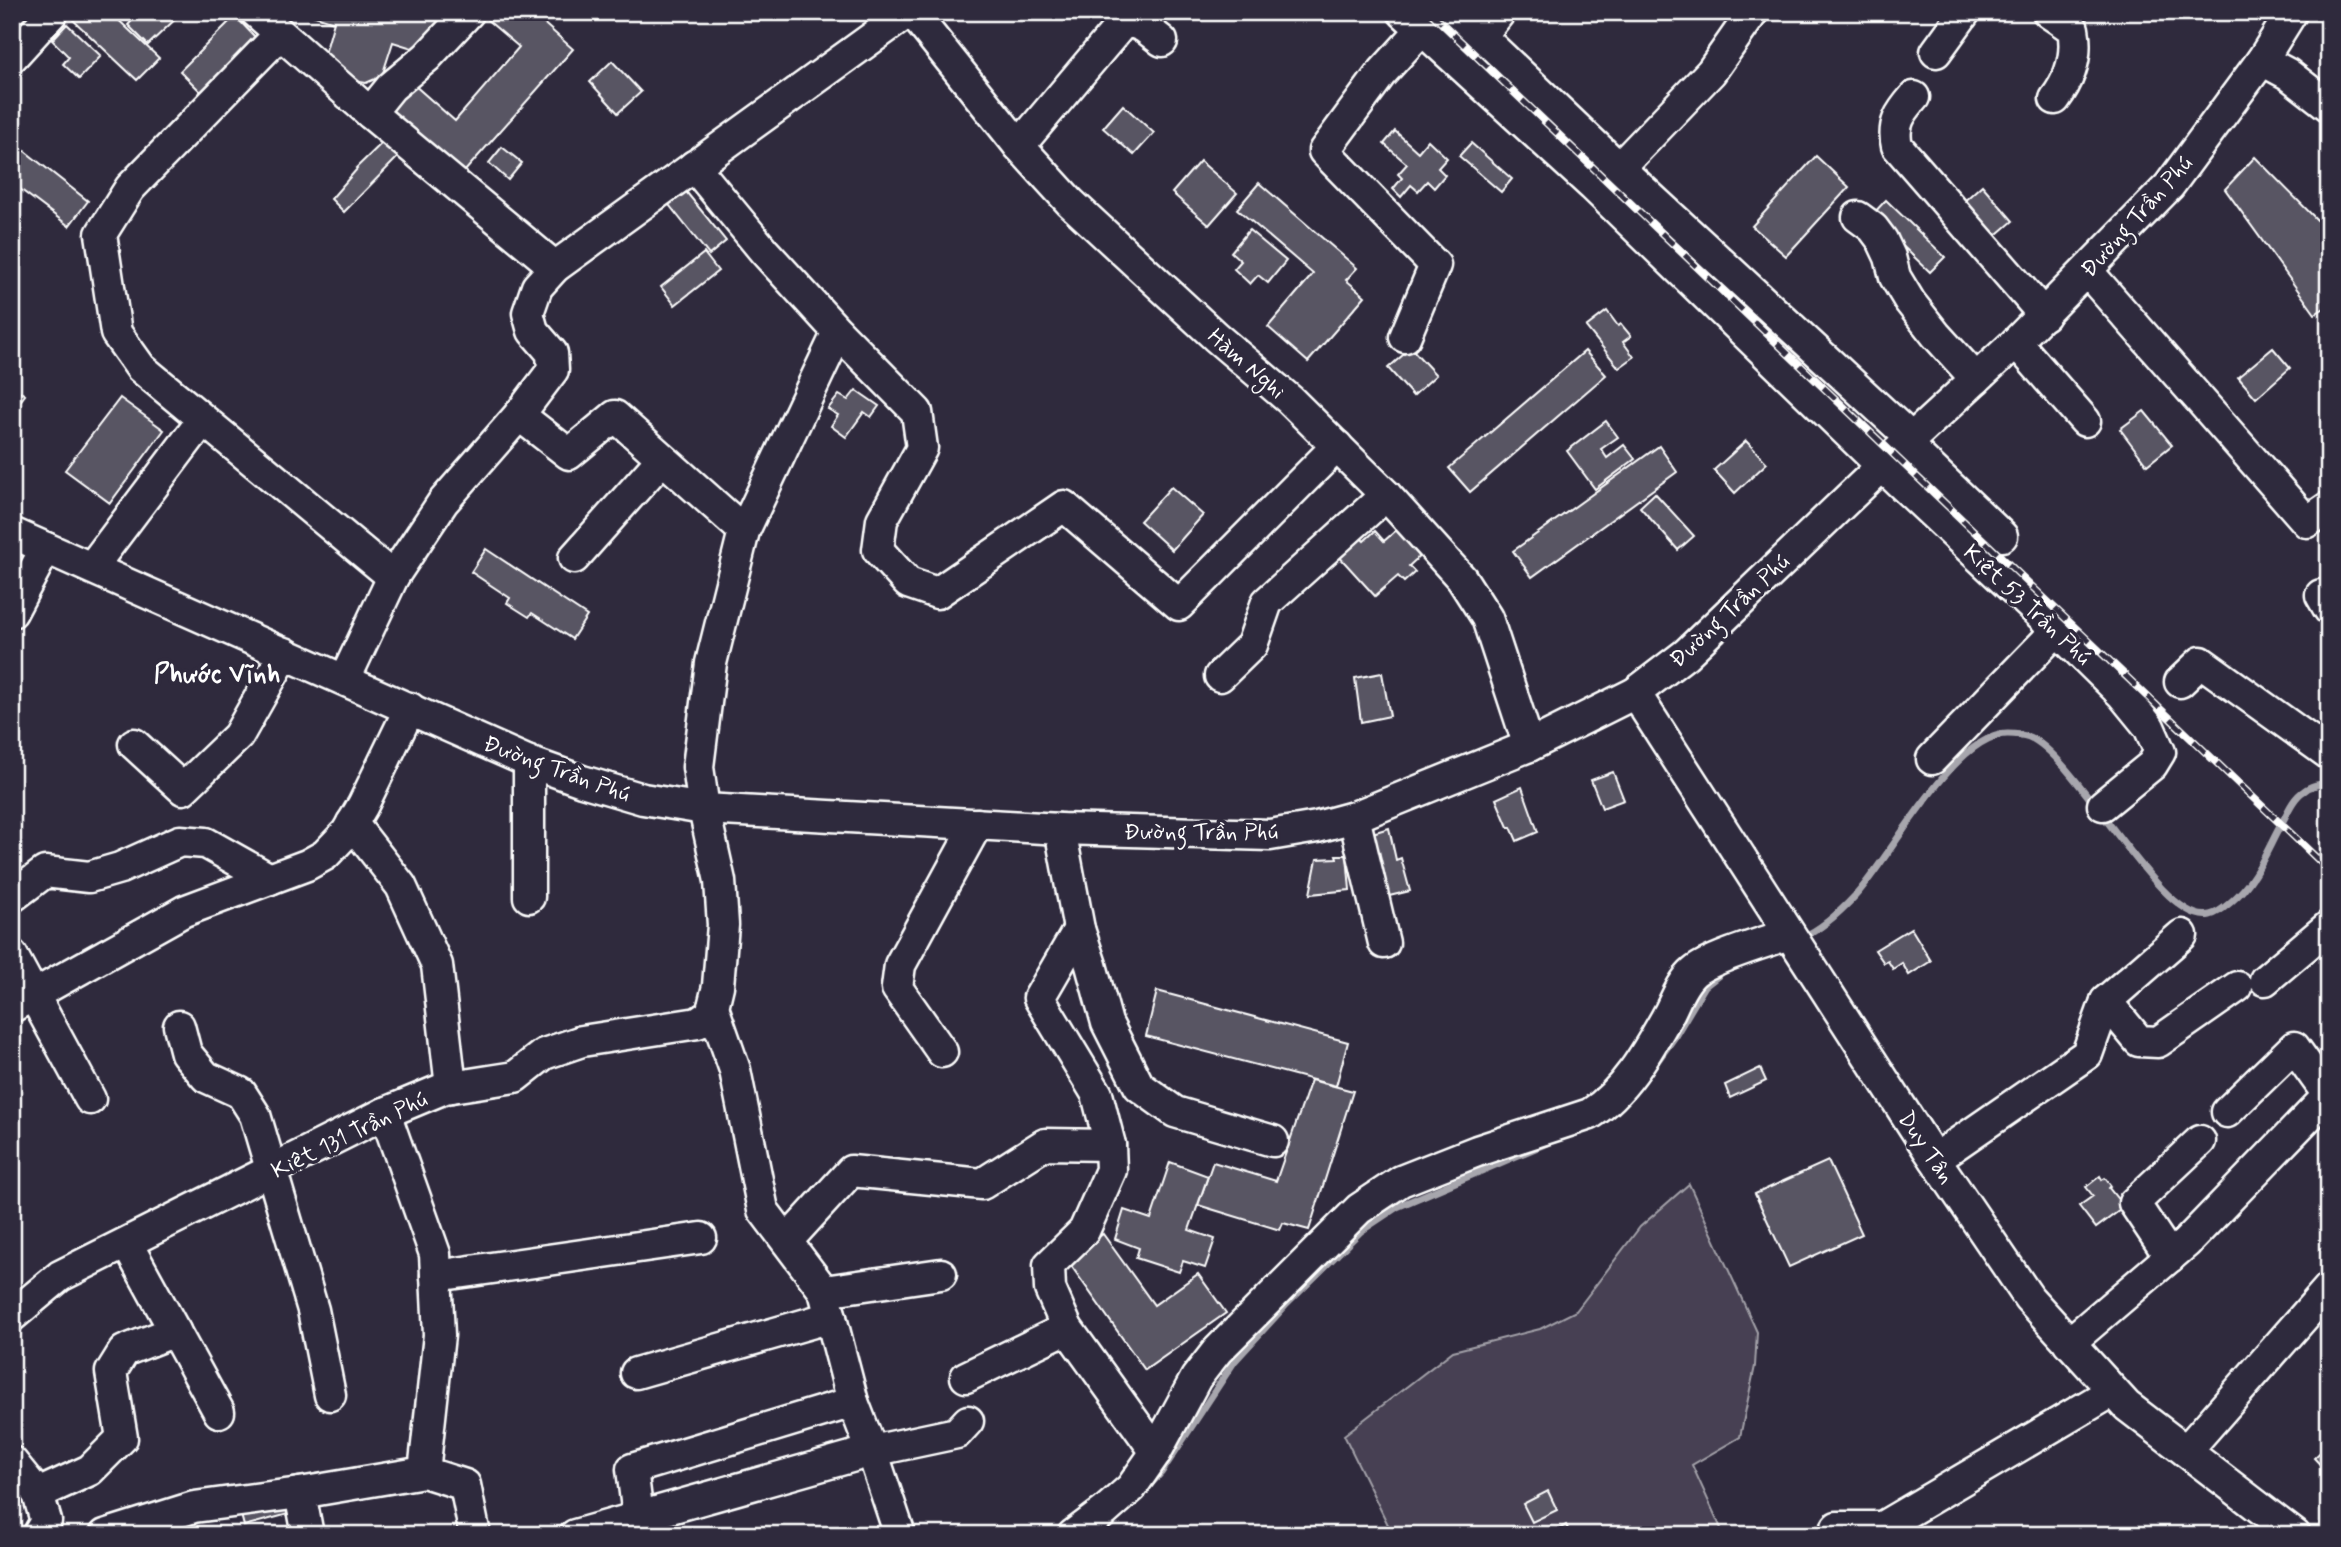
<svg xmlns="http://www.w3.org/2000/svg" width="2341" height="1547" viewBox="0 0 2341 1547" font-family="Mynerve,sans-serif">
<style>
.green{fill:#464152;stroke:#a2a0a8;stroke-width:2}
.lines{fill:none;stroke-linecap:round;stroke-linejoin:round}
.stream{stroke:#a7a6ad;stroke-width:7}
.building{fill:#595564;stroke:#fff;stroke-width:2}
.minor-casing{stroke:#fff;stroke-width:35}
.minor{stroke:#2f2a3d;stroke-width:30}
.rail-casing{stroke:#fff;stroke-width:8}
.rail{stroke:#2f2a3d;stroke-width:5;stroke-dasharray:16;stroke-linecap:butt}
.labels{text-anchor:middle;stroke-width:7;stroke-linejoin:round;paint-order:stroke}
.street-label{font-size:23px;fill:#fff;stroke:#2f2a3d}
.quarter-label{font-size:26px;font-weight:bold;fill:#fff;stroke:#2f2a3d}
</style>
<rect width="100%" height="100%" fill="#2f2a3d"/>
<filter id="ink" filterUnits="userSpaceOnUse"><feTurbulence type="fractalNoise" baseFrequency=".0143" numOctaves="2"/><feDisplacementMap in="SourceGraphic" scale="14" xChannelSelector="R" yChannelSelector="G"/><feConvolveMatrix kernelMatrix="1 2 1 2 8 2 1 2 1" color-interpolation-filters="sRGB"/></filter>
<g filter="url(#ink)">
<polygon class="green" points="1689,1184 1757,1332 1755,1366 1740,1437 1692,1465 1724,1535 1393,1535 1344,1435 1453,1351 1540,1329 1576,1311 1640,1227"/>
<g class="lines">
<g class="stream">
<path d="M1801,938c19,-8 40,-27 54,-42 35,-37 99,-163 153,-162 6,0 15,1 21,3 48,19 133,190 181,178 9,-2 16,-9 22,-14 25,-21 35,-52 51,-80 5,-10 11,-24 21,-30 7,-6 16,-7 25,-8"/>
<polyline points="1656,1063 1674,1038 1705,986 1728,968"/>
<polyline points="1150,1485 1161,1473 1234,1362 1287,1304 1361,1231 1397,1207 1547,1143"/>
</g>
</g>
<g class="building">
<polygon points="78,12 110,12 159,58 137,80 72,19"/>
<polygon points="140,12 181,12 182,13 148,45 128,25"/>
<polygon points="303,12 440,12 428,53 393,42 382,76 366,83 348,80 324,57 334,22"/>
<polygon points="531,12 573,49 457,180 385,116 413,84 455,121 519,47 479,13"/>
<polygon points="235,16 256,38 201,92 180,71"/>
<polygon points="67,24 101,56 79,79 63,64 69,57 52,40"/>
<polygon points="612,61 641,92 618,113 590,82"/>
<polygon points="1123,105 1154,133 1134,155 1103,128"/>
<polygon points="1395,131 1418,152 1428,140 1447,158 1438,168 1445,175 1434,188 1427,181 1418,191 1411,185 1401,197 1393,189 1402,178 1398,174 1407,164 1384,144"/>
<polygon points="12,141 88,201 69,226 12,183"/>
<polygon points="384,141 399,156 344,212 331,199 357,169 356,168"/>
<polygon points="1471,143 1512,179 1501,192 1459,156"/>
<polygon points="502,147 522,163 508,180 489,163"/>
<polygon points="1816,156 1849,187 1786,256 1752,226"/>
<polygon points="2255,157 2329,232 2329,305 2315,314 2225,189"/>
<polygon points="1200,161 1237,193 1209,225 1172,193"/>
<polygon points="679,183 726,241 709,255 662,196"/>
<polygon points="1259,183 1357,268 1346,280 1365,296 1308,362 1268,327 1313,274 1237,209"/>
<polygon points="1982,185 2013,221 1992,239 1961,204"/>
<polygon points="1886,200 1945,257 1930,272 1871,216"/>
<polygon points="1249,230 1286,261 1268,283 1258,275 1250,284 1234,269 1241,261 1231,252"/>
<polygon points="704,253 718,271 675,305 661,287"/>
<polygon points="1607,311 1618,326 1621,324 1631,336 1623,342 1634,357 1619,368 1586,327"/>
<polygon points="1411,348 1436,375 1413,396 1388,368"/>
<polygon points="2273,348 2290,368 2256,398 2238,377"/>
<polygon points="1585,351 1606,375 1470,492 1449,468"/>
<polygon points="12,386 25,395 12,412"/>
<polygon points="856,390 879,406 871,417 864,412 846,437 831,426 838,415 828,409 839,395 848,400"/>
<polygon points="120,398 164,430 110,503 65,470"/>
<polygon points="2144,411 2172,445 2147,465 2120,429"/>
<polygon points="1606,421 1618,437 1601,449 1607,458 1624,445 1635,459 1595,489 1567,451"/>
<polygon points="1746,441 1767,463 1735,493 1714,470"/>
<polygon points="1659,446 1677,472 1532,577 1513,551"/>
<polygon points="1171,487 1203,515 1172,550 1140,521"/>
<polygon points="1655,493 1694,536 1678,550 1640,507"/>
<polygon points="1400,527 1423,553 1409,566 1415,572 1404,582 1398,576 1375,596 1336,553 1357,534 1364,541 1375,531 1384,541"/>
<polygon points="486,549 587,616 572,639 532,613 529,617 507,603 510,598 471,572"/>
<polygon points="1382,673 1390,716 1361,722 1355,678"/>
<polygon points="1613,772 1624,800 1602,808 1591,780"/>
<polygon points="1522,787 1538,832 1517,841 1511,827 1508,827 1496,799"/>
<polygon points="1389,828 1396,860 1401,858 1410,891 1385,897 1369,834"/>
<polygon points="1336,855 1347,855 1350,890 1310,894 1317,859 1337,858"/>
<polygon points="1911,928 1931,961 1909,975 1902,963 1893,969 1888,961 1884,963 1875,950"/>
<polygon points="1157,991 1348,1042 1336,1086 1146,1036"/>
<polygon points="1760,1068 1766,1081 1730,1098 1725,1085"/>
<polygon points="1311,1080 1353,1091 1309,1230 1283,1223 1280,1230 1198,1205 1213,1162 1276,1181"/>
<polygon points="1828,1161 1862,1234 1789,1267 1755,1194"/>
<polygon points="1170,1162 1208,1176 1189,1230 1215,1239 1205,1268 1183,1261 1179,1272 1136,1258 1139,1248 1115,1239 1124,1210 1151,1219"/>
<polygon points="2100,1176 2102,1180 2105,1178 2111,1186 2109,1188 2124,1207 2096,1228 2079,1206 2093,1196 2086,1187"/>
<polygon points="1103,1234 1154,1305 1198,1274 1226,1313 1145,1370 1067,1260"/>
<polygon points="2329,1444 2329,1470 2327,1472 2314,1458"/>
<polygon points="287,1491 292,1513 244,1526 238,1504"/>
<polygon points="1548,1491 1557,1510 1532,1522 1523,1504"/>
<polygon points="1566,1525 1571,1535 1547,1535 1555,1531"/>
</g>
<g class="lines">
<defs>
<g id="minor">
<polyline points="256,12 370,113 555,267"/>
<polyline points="912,12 1019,146 1070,202 1216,337 1290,400 1386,495 1462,579 1487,618 1529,746"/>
<polyline points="1403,12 1593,186 1882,466 2057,630 2122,694 2149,727 2160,752 2152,765 2103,805"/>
<polyline points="1455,12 1619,168 1912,439"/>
<path d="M2048,12l25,17c5,26 -3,50 -18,70"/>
<polyline points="280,34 130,188 101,234 116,333 141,368 393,577"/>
<polyline points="1481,36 1500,12"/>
<polyline points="1936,52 1965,12"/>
<polyline points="12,57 53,12"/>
<polyline points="2262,60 2288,74 2329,106"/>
<path d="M1914,97c-14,16 -22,27 -17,49l147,169"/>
<polyline points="370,113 391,87 427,57 469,12"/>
<polyline points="1019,146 1121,25 1132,22 1144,27 1162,41"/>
<polyline points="1619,168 1711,72 1753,12"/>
<polyline points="1858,217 1873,228 1882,240 1890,257 1895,277 1910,302 1936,335 1976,379"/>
<polyline points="2087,271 2307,522 2329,507"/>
<polyline points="838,332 917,412 922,448 882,520 878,550 908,583 937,593 1064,506 1179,605 1337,446"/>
<polyline points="1405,337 1435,265 1324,151 1380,75 1422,29"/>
<polyline points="2016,342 2085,421"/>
<polyline points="519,415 569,454 615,416 744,531"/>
<polyline points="1906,444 2002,536"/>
<polyline points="12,533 529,762 582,781 643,799 704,809 1060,829 1270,835 1317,827 1354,817 1529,746 1635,693 1686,654 1882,466 2016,342 2169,186 2262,60 2292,12"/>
<polyline points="574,558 662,459"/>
<polyline points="92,567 202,421"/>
<polyline points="2321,595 2329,609"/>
<polyline points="12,612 46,548"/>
<polyline points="1220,676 1252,645 1267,602 1386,495"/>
<polyline points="345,679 393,577 443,502 519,415 553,370 552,353 533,331 528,313 537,287 555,267 908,12"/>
<polyline points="2180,682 2201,662 2329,754"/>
<polyline points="1635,693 1928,1149 2029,1298 2127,1406 2295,1535"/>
<polyline points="134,744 183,789 238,736 285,653"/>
<polyline points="1932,759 2057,630"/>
<polyline points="1354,817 1384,943"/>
<polyline points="352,823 401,886 437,965 451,1087"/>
<polyline points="1060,829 1079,929 1091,965 1107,1023 1139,1086 1175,1112 1273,1141"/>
<polyline points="12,897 45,872 89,877 120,868 180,841 206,843 270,879"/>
<polyline points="529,897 529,762"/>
<polyline points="1079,929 1039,998 1097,1094 1110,1145 1111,1170 1084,1231 1049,1265 1050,1289 1067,1328 1156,1452"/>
<polyline points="12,955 90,1099"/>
<polyline points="2265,980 2329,926"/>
<polyline points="2106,1001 2139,1041 2158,1042 2237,987"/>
<polyline points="12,1007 184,911 307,865 325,855 347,832 363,805 410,708"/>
<polyline points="713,1007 735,1070 763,1210 824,1291 853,1402 872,1451 900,1535"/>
<polyline points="179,1026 186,1053 206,1077 241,1093 255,1115 313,1310 330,1395"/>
<polyline points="942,1052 897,988 900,965 977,824"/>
<polyline points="2227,1112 2294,1047 2329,1096"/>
<polyline points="1935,1159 2087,1054 2106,1001 2182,935"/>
<polyline points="787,1241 851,1171 982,1184 1045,1144 1110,1145"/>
<polyline points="127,1244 219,1412"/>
<polyline points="2170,1257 2134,1203 2200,1141"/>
<polyline points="436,1276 701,1238"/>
<polyline points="824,1291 941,1274"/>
<polyline points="12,1316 60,1276 385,1113 445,1088 515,1077 544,1054 582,1041 698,1023 711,1014 713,1007 718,986 723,925 720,881 704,809 698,767 711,663 744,531 838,332 764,251 694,166"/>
<polyline points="2069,1343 2186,1243 2329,1095"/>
<polyline points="636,1373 831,1317"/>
<polyline points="966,1377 1067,1328"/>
<polyline points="2186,1451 2329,1288"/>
<polyline points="12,1462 38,1494 46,1521 38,1535"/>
<polyline points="424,1472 465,1485 475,1535"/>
<polyline points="300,1493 308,1535"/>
<polyline points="38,1494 90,1470 122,1438 111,1372 124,1351 175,1331"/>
<polyline points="638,1516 632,1469 853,1402"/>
<polyline points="1837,1527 1882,1527 2113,1391"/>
<polyline points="105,1535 194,1507 300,1493 424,1472 439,1335 435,1254 385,1113"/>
<polyline points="575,1535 872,1451 957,1433 968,1421"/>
<path d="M1073,1535l32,-24 26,-23 25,-36 40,-74 21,-27 142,-142 42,-28 76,-30 113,-37c36,-23 58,-64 79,-101 7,-14 13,-31 25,-41 16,-14 72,-30 95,-38"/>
</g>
</defs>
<use href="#minor" class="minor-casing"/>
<use href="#minor" class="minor"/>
<defs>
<polyline id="rail" points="1430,12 2329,870"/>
</defs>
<use href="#rail" class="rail-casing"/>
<use href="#rail" class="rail"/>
</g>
</g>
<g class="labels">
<g class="street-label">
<text transform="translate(2136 216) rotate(-48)" y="8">Đường Trần Phú</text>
<text transform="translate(1247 363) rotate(41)" y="8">Hàm Nghi</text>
<text transform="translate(2028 604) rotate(43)" y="8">Kiệt 53 Trần Phú</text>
<text transform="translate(1729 610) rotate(-43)" y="8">Đường Trần Phú</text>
<text transform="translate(557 768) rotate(20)" y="8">Đường Trần Phú</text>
<text x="1201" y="839">Đường Trần Phú</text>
<text transform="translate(349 1134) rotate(-26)" y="8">Kiệt 131 Trần Phú</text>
<text transform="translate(1927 1147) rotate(56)" y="8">Duy Tân</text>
</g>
<g class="quarter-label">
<text x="217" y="682">Phước Vĩnh</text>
</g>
</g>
<rect width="2341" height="1547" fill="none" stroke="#2f2a3d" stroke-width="42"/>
<rect x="21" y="21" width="2299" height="1505" fill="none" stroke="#fff" stroke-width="2.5" filter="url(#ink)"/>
</svg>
